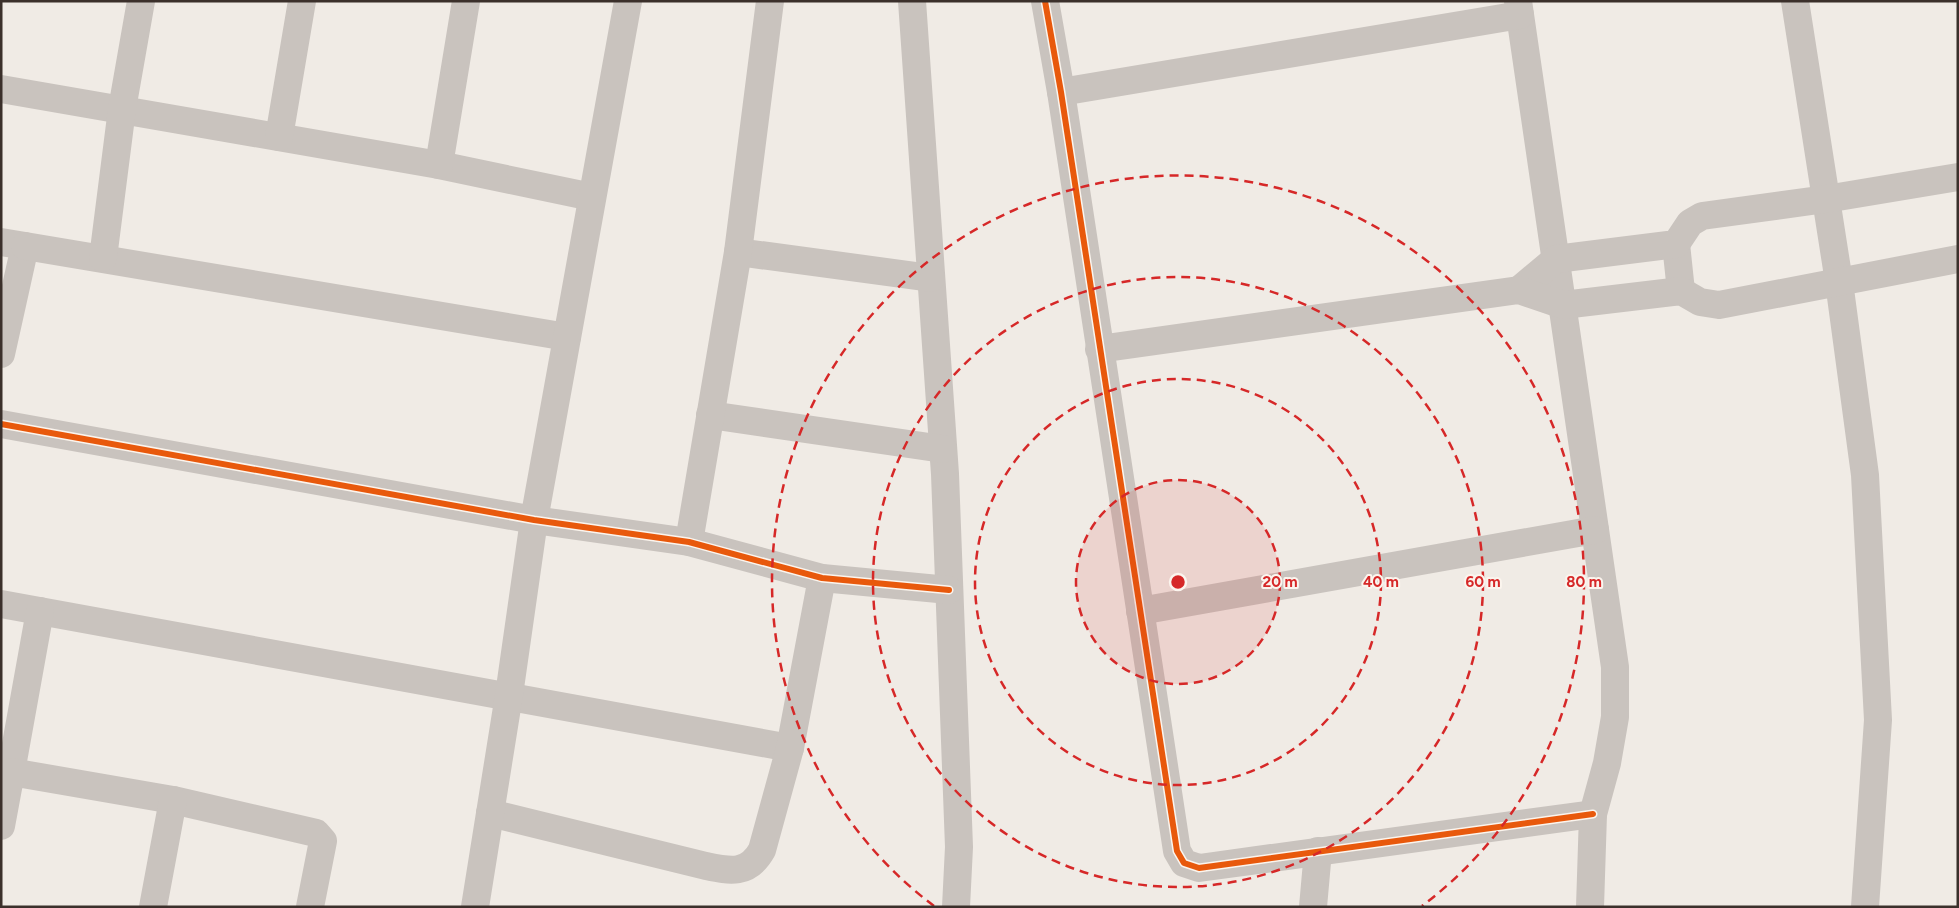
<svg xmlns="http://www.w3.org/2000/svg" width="1959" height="908" viewBox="0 0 1959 908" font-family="Figtree,sans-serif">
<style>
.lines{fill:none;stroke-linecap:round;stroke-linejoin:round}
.minor{stroke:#c9c3be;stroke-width:28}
.cycleway-casing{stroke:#fbf5ee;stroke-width:9}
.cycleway{stroke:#e8590c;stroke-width:6}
.ring{fill:none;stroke:#d62828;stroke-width:2.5;stroke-dasharray:9 6}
.centre{fill:#d62828;stroke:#fbf5ee;stroke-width:2.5}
.ring-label{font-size:15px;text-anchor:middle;font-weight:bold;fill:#d62828;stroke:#fbf5ee;stroke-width:4;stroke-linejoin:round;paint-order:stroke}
</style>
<rect width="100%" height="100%" fill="#f0ebe5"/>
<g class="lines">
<g class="minor">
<polyline points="912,1 945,474 959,847 956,907"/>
<polyline points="1045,1 1061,92 1177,851 1184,863 1199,868 1593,814"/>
<polyline points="1518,1 1615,667 1615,717 1607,763 1593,814 1590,907"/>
<polyline points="1795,1 1839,282 1865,475 1878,720 1865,907"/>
<polyline points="1,89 439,165 592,197"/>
<polyline points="1061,92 1520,15"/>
<polyline points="279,137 302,1"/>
<polyline points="439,165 466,1"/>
<polyline points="1,242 25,246 1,354"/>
<polyline points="1676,244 1681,291"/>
<polyline points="25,246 567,337"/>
<polyline points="738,252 931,278"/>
<polyline points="103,258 122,109 141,1"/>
<polyline points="1519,290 1556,259 1676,244 1690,223 1702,216 1826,199 1958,177"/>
<polyline points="1099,349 1519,290 1563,305 1681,291 1700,302 1719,305 1958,259"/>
<polyline points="710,415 943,449"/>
<polyline points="1,424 534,520 689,542 822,578 949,590"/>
<polyline points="689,542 738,252 770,1"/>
<polyline points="1,604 790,748"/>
<polyline points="1140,611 1595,530"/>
<polyline points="1,770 11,772 40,611"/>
<path d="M490,813l216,53c24,5 42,9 56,-16l28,-102 32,-170"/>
<polyline points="1,826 11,772 173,800 316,833 323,841 310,907"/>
<polyline points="153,907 173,800"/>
<polyline points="475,907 509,695 534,520 628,1"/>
<polyline points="1313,907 1318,851"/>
</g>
<defs>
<g id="cycleway">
<polyline points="1045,1 1061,92 1177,851 1184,863 1199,868 1593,814"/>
<polyline points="1,424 534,520 689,542 822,578 949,590"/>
</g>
</defs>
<use href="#cycleway" class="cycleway-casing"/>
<use href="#cycleway" class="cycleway"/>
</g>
<circle cx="1178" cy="582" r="102" fill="#d62828" fill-opacity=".12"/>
<g class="ring">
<circle cx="1178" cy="582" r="102"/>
<circle cx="1178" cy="582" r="203"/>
<circle cx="1178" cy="582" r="305"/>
<path d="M934 906A406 406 0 1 1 1422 906"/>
</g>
<circle cx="1178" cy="582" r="8" class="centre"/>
<g class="ring-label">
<text x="1280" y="587">20 m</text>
<text x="1381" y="587">40 m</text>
<text x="1483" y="587">60 m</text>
<text x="1584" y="587">80 m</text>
</g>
<rect width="1959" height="908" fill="none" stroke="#3b302b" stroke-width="5"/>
</svg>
